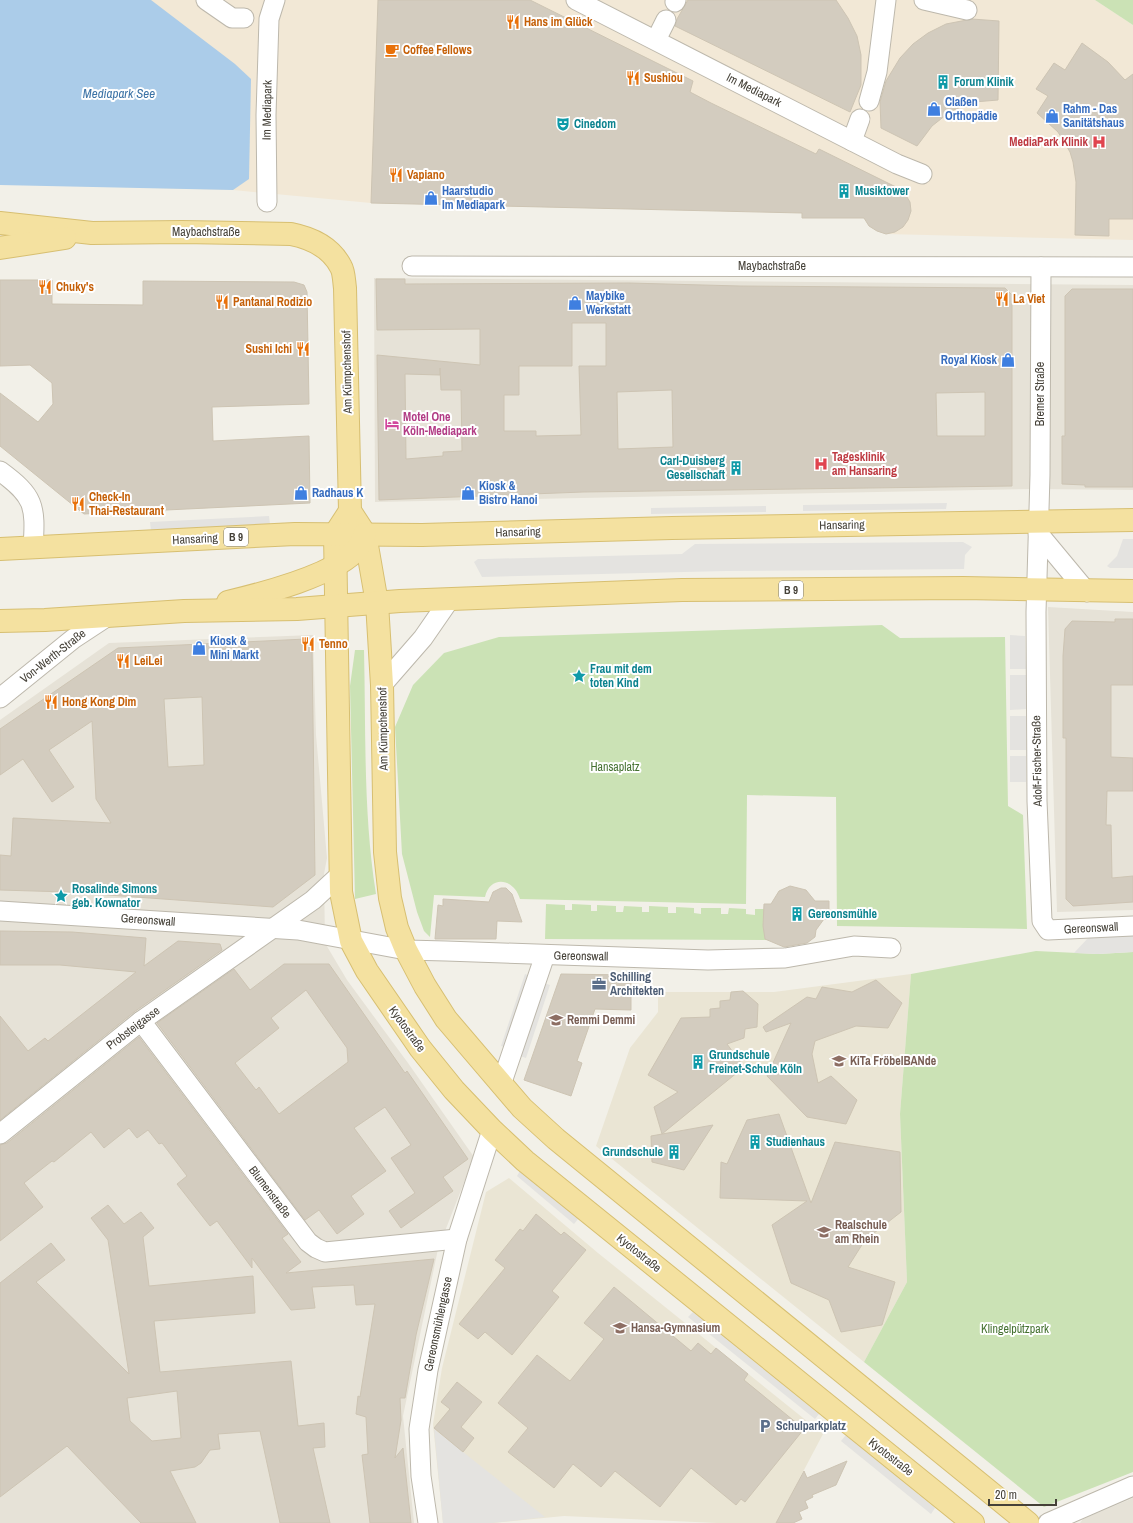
<svg xmlns="http://www.w3.org/2000/svg" width="1133" height="1523" viewBox="0 0 1133 1523" font-family="'Archivo Narrow',sans-serif">
<style>
.residential{fill:#e6e2d7}
.commercial{fill:#f2e8d6}
.education{fill:#eae5d4}
.green{fill:#cbe2b5}
.parking{fill:#e4e3e0}
.water{fill:#abcce9}
.building{fill:#d3ccbf;stroke:#cdc4b3;fill-rule:evenodd}
.lines{fill:none;stroke-linecap:round;stroke-linejoin:round}
.street-casing{stroke:#bdb8ac;stroke-width:21}
.primary-casing{stroke:#d7bf71;stroke-width:24}
.street{stroke:#fff;stroke-width:19}
.primary{stroke:#f4e1a0;stroke-width:22}
.labels{text-anchor:middle;stroke-width:4;stroke-linejoin:round;paint-order:stroke}
.shield{fill:#fff;stroke:#7d7a74;stroke-width:1}
.shield-label{font-size:11px;font-weight:bold;fill:#454138}
.food-label{font-size:12px;font-weight:bold;fill:#c56008;stroke:#fff;text-anchor:start}
.culture-label{font-size:12px;font-weight:bold;fill:#0d838f;stroke:#fff;text-anchor:start}
.street-label{font-size:12px;fill:#454138;stroke:#fff}
.shop-label{font-size:12px;font-weight:bold;fill:#366cbe;stroke:#fff;text-anchor:start}
.health-label{font-size:12px;font-weight:bold;fill:#be3a42;stroke:#fff;text-anchor:end}
.hotel-label{font-size:12px;font-weight:bold;fill:#b23c85;stroke:#fff;text-anchor:start}
.park-label{font-size:12px;fill:#457131;stroke:#fff}
.service-label{font-size:12px;font-weight:bold;fill:#4e5e75;stroke:#fff;text-anchor:start}
.education-label{font-size:12px;font-weight:bold;fill:#785e54;stroke:#fff;text-anchor:start}
.water-label{font-size:13px;font-style:italic;fill:#3c73a6;stroke:#fff}
</style>
<rect width="100%" height="100%" fill="#f2f0e8"/>
<g class="residential">
<polygon points="374,278 1133,285 1133,490 1034,489 375,502"/>
<polygon points="1048,607 1133,612 1133,910 1057,912"/>
<polygon points="313,635 316,735 327,858 324,874 325,943 347,980 408,1063 474,1157 438,1249 403,1416 414,1523 0,1523 0,720 109,643"/>
<polygon points="1133,1498 1133,1523 1080,1523 1083,1519"/>
</g>
<polygon class="commercial" points="0,0 1095,0 1133,25 1133,240 886,234 877,231 869,226 864,218 802,218 802,213 371,203 233,190 0,184"/>
<g class="education">
<polygon points="911,974 900,1114 907,1282 864,1362 596,1146 630,1048 658,1012 658,992 774,992"/>
<polygon points="509,1178 598,1253 823,1434 776,1523 717,1523 564,1516 493,1523 443,1523 433,1424 442,1368 486,1192"/>
</g>
<g class="green">
<polygon points="1095,0 1133,0 1133,25"/>
<path d="M882,625l18,13 105,-1 3,169 15,9 4,114 -190,-3 -1,-129 -89,-2 -1,109 -226,-5c-6,-21 -30,-24 -35,-2l-51,-2 -4,42 -6,-6 -7,-19 -15,-58 -7,-127 18,-42 31,-32 55,-16z"/>
<path d="M355,650h9c2,81 -1,163 12,244l-21,5 -5,-213z"/>
<polygon points="546,904 565,905 565,910 572,910 572,904 591,905 591,911 597,911 597,905 616,906 616,912 623,912 624,906 642,907 642,912 649,912 649,906 668,907 668,913 676,913 676,907 694,908 694,913 701,914 701,908 721,908 721,914 728,914 729,908 746,909 746,914 755,915 755,909 764,909 768,940 545,939"/>
<polygon points="1036,951 1098,954 1133,952 1133,1472 1044,1507 864,1362 907,1282 900,1114 911,974"/>
</g>
<g class="parking">
<polygon points="947,503 946,509 803,511 803,505"/>
<polygon points="766,506 766,512 651,514 651,508"/>
<polygon points="269,516 270,524 151,531 150,522"/>
<polygon points="1123,539 1133,539 1133,568 1110,568 1107,566 1117,556"/>
<polygon points="963,542 972,547 965,555 964,569 726,571 482,577 474,562 478,559 485,559 682,554 695,544"/>
<polygon points="1010,635 1025,636 1026,669 1010,669"/>
<polygon points="1010,675 1026,675 1026,709 1010,710"/>
<rect x="1010" y="716" width="16" height="34"/>
<rect x="1010" y="756" width="16" height="26"/>
<polygon points="1133,934 1133,952 1098,954 1074,953 1090,936"/>
<polygon points="525,974 532,977 507,1048 501,1046"/>
<polygon points="544,983 550,985 526,1058 520,1056"/>
<polygon points="520,1171 578,1219 574,1224 517,1176"/>
<polygon points="693,1312 819,1414 815,1419 688,1317"/>
<polygon points="434,1429 545,1517 492,1523 443,1523"/>
<polygon points="846,1435 935,1508 931,1514 841,1441"/>
</g>
<polygon class="water" points="0,0 151,0 235,64 251,79 249,179 233,190 0,185"/>
<g class="building">
<polygon points="378,0 530,0 693,81 690,92 711,103 816,154 819,149 898,188 905,194 910,202 911,211 908,220 903,227 895,232 886,234 877,231 869,226 864,218 802,218 802,213 371,203"/>
<polygon points="688,0 836,0 848,18 857,36 861,55 861,85 850,112 675,26 677,19"/>
<polygon points="972,19 999,21 998,100 974,102 951,111 932,126 917,146 881,128 880,102 886,81 900,58 913,44 928,33 946,24"/>
<polygon points="1082,43 1108,62 1125,80 1133,74 1133,219 1109,219 1109,236 1075,235 1076,182 1073,162 1070,152 1058,132 1037,113 1048,96 1036,89 1054,63 1065,70"/>
<path d="M376,279h29v5l224,-1 111,3 265,2 7,7v191l-429,6 -204,8 -2,-145 103,10v-36l-103,1zM572,323h34v43h-27l2,69 -45,1v-5h-32v-36h15v-29h53zM440,368l1,22h20l1,61 -19,1v4l-37,3 -1,-85 35,1zM672,390l1,57 -55,2 -1,-57zM985,392v44h-48l-1,-43z"/>
<polygon points="0,280 52,280 52,304 143,305 143,281 294,282 304,285 307,292 309,404 212,407 213,441 309,436 310,503 84,514 0,446 0,393 38,422 53,404 52,383 30,365 0,366"/>
<polygon points="1072,289 1133,289 1133,487 1085,487 1085,485 1062,484 1062,436 1065,436 1065,296"/>
<polygon points="1115,619 1133,619 1133,685 1111,685 1111,757 1133,758 1133,791 1107,791 1106,825 1111,825 1112,878 1133,876 1133,902 1073,906 1066,899 1066,738 1063,738 1063,656 1065,629 1072,621 1115,622"/>
<path d="M306,639l6,6 3,230 -42,32 -206,-15 -67,-2v-35l11,1 2,-38 98,5 -15,-24 -4,-78 -43,29 25,37 -22,15 -29,-43 -23,16v-46l118,-81zM202,697l2,68 -36,2 -4,-68z"/>
<polygon points="790,886 806,890 815,901 829,901 829,919 824,919 816,930 815,937 807,943 784,947 765,939 763,926 764,904 771,904 779,891"/>
<polygon points="501,888 506,888 512,894 522,922 497,921 496,939 435,939 438,905 443,906 443,899 489,902 493,892"/>
<polygon points="0,931 72,932 146,938 144,966 178,941 220,944 222,950 134,1012 0,1120 0,1016 28,1051 45,1038 48,1041 136,972 60,965 0,965"/>
<path d="M284,964h45l76,109 2,-2 61,88 -25,18 10,14 -52,37 -12,-17 26,-18 -24,-35 20,-13 -26,-38 -31,21 32,43 -35,25 13,18 -27,20 -18,-24 -14,10 -148,-197 77,-54 16,21zM306,990l41,58 1,14 -69,52 -20,-27 -3,3 -21,-27 44,-35 -8,-10z"/>
<polygon points="561,974 631,975 631,1010 595,1009 577,1061 582,1063 571,1096 524,1080"/>
<polygon points="876,980 902,1003 888,1028 856,1026 815,1041 812,1054 818,1083 831,1076 857,1100 846,1124 807,1117 767,1076 791,1023 766,1032 763,1027 807,997 816,999 822,987 852,992"/>
<polygon points="743,991 758,1004 757,1027 745,1029 744,1038 727,1044 744,1067 662,1134 654,1107 678,1092 648,1075 681,1018 710,1017 710,1009 720,1008 720,1001 730,1000 731,992"/>
<polygon points="139,1037 288,1234 282,1238 301,1262 286,1273 434,1259 416,1335 405,1398 400,1398 401,1420 395,1458 403,1448 411,1523 370,1523 362,1455 368,1454 366,1417 356,1414 358,1396 360,1397 375,1304 356,1305 354,1285 312,1287 315,1308 291,1310 252,1258 252,1268 217,1221 210,1226 177,1184 187,1176 162,1143 159,1144 148,1130 137,1138 129,1128 104,1148 91,1132 54,1162 52,1161 24,1183 43,1207 0,1241 0,1145 7,1143"/>
<polygon points="779,1114 811,1203 835,1142 900,1152 901,1212 865,1240 848,1267 895,1282 882,1325 841,1332 829,1300 791,1283 772,1225 807,1201 720,1198 721,1162 727,1164 747,1120"/>
<polygon points="713,1125 684,1170 652,1162 651,1136"/>
<path d="M108,1205l16,19 17,-12 13,16 -11,9 6,49 104,-10 2,37 -101,8 6,51 131,-11 7,65 26,-3 1,24 -12,1 17,75h-50l-20,-92 -42,3 2,15 -10,1 -9,13 -6,4 -25,4 26,52h-55l-74,-77 -67,51v-214l51,-40 14,17 -29,22 93,92 -21,-134 -17,-22zM177,1391l4,47 -29,3 -22,-20 -3,-23z"/>
<polygon points="536,1214 561,1235 564,1232 586,1250 552,1291 559,1297 512,1355 485,1332 478,1339 459,1324 505,1268 495,1260 520,1229 523,1231"/>
<polygon points="614,1287 691,1351 698,1343 711,1354 716,1348 748,1374 744,1380 804,1429 745,1502 741,1499 736,1505 691,1468 660,1507 615,1471 601,1487 573,1464 554,1488 508,1452 528,1428 498,1403 537,1355 570,1381 604,1339 584,1323"/>
<polygon points="457,1382 482,1402 461,1427 474,1438 463,1452 434,1428 450,1409 441,1402"/>
<polygon points="847,1461 836,1485 812,1495 813,1497 805,1501 808,1508 799,1512 802,1519 793,1523 776,1523 804,1471 807,1478"/>
</g>
<g class="lines">
<defs>
<g id="street">
<polyline points="206,0 232,18 244,18"/>
<polyline points="576,0 897,164 922,174"/>
<polyline points="924,0 967,10"/>
<polyline points="675,2 676,0"/>
<polyline points="656,40 666,20"/>
<polyline points="869,101 877,72 886,0"/>
<polyline points="852,141 860,119"/>
<polyline points="267,202 266,115 269,19 275,0"/>
<polyline points="412,266 1133,267"/>
<polyline points="1041,267 1040,475 1036,612 1037,801 1042,921 1048,930 1133,926"/>
<path d="M0,471c34,25 36,34 33,76"/>
<polyline points="1038,533 1087,592"/>
<polyline points="382,685 423,638 450,599"/>
<polyline points="0,698 73,639 108,616"/>
<polyline points="0,911 298,930 406,950 446,951 708,960 785,958 854,946 891,948"/>
<polyline points="141,1021 308,1242 316,1248 325,1252 457,1239"/>
<polyline points="501,1085 545,955"/>
<polyline points="0,1134 141,1021 313,900 341,874"/>
<polyline points="428,1523 421,1476 419,1429 428,1370 457,1239 492,1130"/>
<polyline points="1048,1523 1133,1486"/>
</g>
<g id="primary">
<path d="M0,223l92,10 90,-1 109,2c20,4 40,13 50,33 3,5 3,14 4,21l5,223 15,23 12,69 5,82 3,167 5,46 7,30 9,22 19,36 21,33 76,89 34,31 472,384"/>
<polyline points="0,248 65,238"/>
<polyline points="350,511 335,534 341,892 351,941 367,971 420,1048 454,1090 492,1130 525,1161 973,1523"/>
<polyline points="0,549 295,534 422,535 672,528 1133,520"/>
<path d="M228,602c33,-8 109,-27 130,-54 3,-4 5,-10 7,-14"/>
<polyline points="0,621 45,620 184,611 297,609 400,601 682,590 963,588 1133,591"/>
</g>
</defs>
<use href="#street" class="street-casing"/>
<use href="#primary" class="primary-casing"/>
<use href="#street" class="street"/>
<use href="#primary" class="primary"/>
</g>
<defs>
<symbol id="restaurant-bare" viewBox="-9 -9 18 18"><path d="M-5-6h1v4h1v-4h1v4h1v-4h1v5L-1.5 .5V6h-2V.5L-5-1ZM5-6V6H3V1.5H1.5Q1.5-4 5-6Z" fill="#e8710a" stroke="#fff" stroke-width="2.5" paint-order="stroke"/></symbol>
<symbol id="cafe-bare" viewBox="-9 -9 18 18"><path d="M-5.5-4.5H6V0H3Q3 3.5 0 3.5H-2.5Q-5.5 3.5-5.5 0ZM3-3.2v2h1.7v-2ZM-6 4.5H4V6H-6Z" fill="#e8710a" stroke="#fff" stroke-width="2.5" paint-order="stroke"/></symbol>
<symbol id="building-bare" viewBox="-9 -9 18 18"><path d="M-4-6H4V6H1V3H-1V6H-4ZM-2.5-4.3h1.7v1.8h-1.7ZM.8-4.3h1.7v1.8H.8ZM-2.5-1h1.7V.8h-1.7ZM.8-1h1.7V.8H.8Z" fill="#0f9aa8" stroke="#fff" stroke-width="2.5" paint-order="stroke"/></symbol>
<symbol id="shop-bare" viewBox="-9 -9 18 18"><path d="M-5-2.5h2.3a2.7 3.5 0 0 1 5.4 0H5L5.5 6h-11ZM-1.5-2.5h3a1.5 2.3 0 0 0-3 0Z" fill="#3f7fe0" stroke="#fff" stroke-width="2.5" paint-order="stroke"/></symbol>
<symbol id="theatre-bare" viewBox="-9 -9 18 18"><path d="M-5-5.5Q0-4 5-5.5V0Q5 5 0 6Q-5 5-5 0ZM-3.3-2.5H-1v1.5H-3.3ZM1-2.5H3.3v1.5H1ZM-2.8 1Q0 5.5 2.8 1Z" fill="#0f9aa8" stroke="#fff" stroke-width="2.5" paint-order="stroke"/></symbol>
<symbol id="hospital-bare" viewBox="-9 -9 18 18"><path d="M-5-5h3v3.5h4V-5h3V5h-3V1.5h-4V5h-3Z" fill="#e0444e" stroke="#fff" stroke-width="2.5" paint-order="stroke"/></symbol>
<symbol id="hotel-bare" viewBox="-9 -9 18 18"><path d="M-6-4.5h1.5V1H6V5H4.5V3h-9V5H-6ZM-4 0a1.8 1.8 0 1 1 3.6 0ZM.5 0V-2.5h3Q6-2.5 6 0Z" fill="#d1479c" stroke="#fff" stroke-width="2.5" paint-order="stroke"/></symbol>
<symbol id="sight-bare" viewBox="-9 -9 18 18"><path d="M0-6L1.8-2.2L6-1.7L2.9 1.2L3.7 5.4L0 3.3L-3.7 5.4L-2.9 1.2L-6-1.7L-1.8-2.2Z" fill="#0f9aa8" stroke="#fff" stroke-width="2.5" paint-order="stroke"/></symbol>
<symbol id="office-bare" viewBox="-9 -9 18 18"><path d="M-6-3h4V-5.5h4V-3h4V5H-6ZM-1-4.5V-3h2v-1.5ZM-6 0V1H6V0Z" fill="#5c6f8a" stroke="#fff" stroke-width="2.5" paint-order="stroke"/></symbol>
<symbol id="school-bare" viewBox="-9 -9 18 18"><path d="M0-5L7-2L0 1L-7-2ZM-4 1L0 2.5L4 1V4Q0 6-4 4Z" fill="#8d6e63" stroke="#fff" stroke-width="2.5" paint-order="stroke"/></symbol>
<symbol id="parking-bare" viewBox="-9 -9 18 18"><path d="M-3.5-5.5H1a3.5 3.5 0 0 1 0 7H-1V5.5H-3.5ZM-1-3.4V-.6H.8a1.4 1.4 0 0 0 0-2.8Z" fill="#5c6f8a" stroke="#fff" stroke-width="2.5" paint-order="stroke"/></symbol>
</defs>
<g fill-rule="evenodd">
<use href="#restaurant-bare" x="503" y="12" width="20" height="20"/>
<use href="#cafe-bare" x="382" y="40" width="20" height="20"/>
<use href="#restaurant-bare" x="623" y="68" width="20" height="20"/>
<use href="#building-bare" x="933" y="72" width="20" height="20"/>
<use href="#shop-bare" x="924" y="99" width="20" height="20"/>
<use href="#shop-bare" x="1042" y="106" width="20" height="20"/>
<use href="#theatre-bare" x="553" y="114" width="20" height="20"/>
<use href="#hospital-bare" x="1089" y="132" width="20" height="20"/>
<use href="#restaurant-bare" x="386" y="165" width="20" height="20"/>
<use href="#building-bare" x="834" y="181" width="20" height="20"/>
<use href="#shop-bare" x="421" y="188" width="20" height="20"/>
<use href="#restaurant-bare" x="35" y="277" width="20" height="20"/>
<use href="#restaurant-bare" x="992" y="289" width="20" height="20"/>
<use href="#restaurant-bare" x="212" y="292" width="20" height="20"/>
<use href="#shop-bare" x="565" y="293" width="20" height="20"/>
<use href="#restaurant-bare" x="293" y="339" width="20" height="20"/>
<use href="#shop-bare" x="998" y="350" width="20" height="20"/>
<use href="#hotel-bare" x="382" y="414" width="20" height="20"/>
<use href="#hospital-bare" x="811" y="454" width="20" height="20"/>
<use href="#building-bare" x="726" y="458" width="20" height="20"/>
<use href="#shop-bare" x="291" y="483" width="20" height="20"/>
<use href="#shop-bare" x="458" y="483" width="20" height="20"/>
<use href="#restaurant-bare" x="68" y="494" width="20" height="20"/>
<use href="#restaurant-bare" x="298" y="634" width="20" height="20"/>
<use href="#shop-bare" x="189" y="638" width="20" height="20"/>
<use href="#restaurant-bare" x="113" y="651" width="20" height="20"/>
<use href="#sight-bare" x="569" y="666" width="20" height="20"/>
<use href="#restaurant-bare" x="41" y="692" width="20" height="20"/>
<use href="#sight-bare" x="51" y="886" width="20" height="20"/>
<use href="#building-bare" x="787" y="904" width="20" height="20"/>
<use href="#office-bare" x="589" y="974" width="20" height="20"/>
<use href="#school-bare" x="546" y="1010" width="20" height="20"/>
<use href="#school-bare" x="829" y="1051" width="20" height="20"/>
<use href="#building-bare" x="688" y="1052" width="20" height="20"/>
<use href="#building-bare" x="745" y="1132" width="20" height="20"/>
<use href="#building-bare" x="664" y="1142" width="20" height="20"/>
<use href="#school-bare" x="814" y="1222" width="20" height="20"/>
<use href="#school-bare" x="610" y="1318" width="20" height="20"/>
<use href="#parking-bare" x="755" y="1416" width="20" height="20"/>
</g>
<g class="labels">
<g class="shield">
<rect x="224" y="528" width="24" height="18" rx="3"/>
<rect x="779" y="581" width="24" height="18" rx="3"/>
</g>
<g class="shield-label">
<text x="236" y="541">B 9</text>
<text x="791" y="594">B 9</text>
</g>
<g class="food-label">
<text x="524" y="26">Hans im Glück</text>
<text x="403" y="54">Coffee Fellows</text>
<text x="644" y="82">Sushiou</text>
<text x="407" y="179">Vapiano</text>
<text x="56" y="291">Chuky's</text>
<text x="1013" y="303">La Viet</text>
<text x="233" y="306">Pantanal Rodizio</text>
<text x="292" y="353" text-anchor="end">Sushi Ichi</text>
<text x="89" y="501">Check-In<tspan x="89" dy="14">Thai-Restaurant</tspan></text>
<text x="319" y="648">Tenno</text>
<text x="134" y="665">LeiLei</text>
<text x="62" y="706">Hong Kong Dim</text>
</g>
<g class="culture-label">
<text x="954" y="86">Forum Klinik</text>
<text x="574" y="128">Cinedom</text>
<text x="855" y="195">Musiktower</text>
<text x="725" y="465" text-anchor="end">Carl-Duisberg<tspan x="725" dy="14">Gesellschaft</tspan></text>
<text x="590" y="673">Frau mit dem<tspan x="590" dy="14">toten Kind</tspan></text>
<text x="72" y="893">Rosalinde Simons<tspan x="72" dy="14">geb. Kownator</tspan></text>
<text x="808" y="918">Gereonsmühle</text>
<text x="709" y="1059">Grundschule<tspan x="709" dy="14">Freinet-Schule Köln</tspan></text>
<text x="766" y="1146">Studienhaus</text>
<text x="663" y="1156" text-anchor="end">Grundschule</text>
</g>
<g class="street-label">
<text transform="translate(754 90) rotate(27)" y="4">Im Mediapark</text>
<text transform="translate(267 110) rotate(-89)" y="4">Im Mediapark</text>
<text x="206" y="236">Maybachstraße</text>
<text x="772" y="270">Maybachstraße</text>
<text transform="translate(347 372) rotate(-91)" y="4">Am Kümpchenshof</text>
<text transform="translate(1040 394) rotate(-90)" y="4">Bremer Straße</text>
<text transform="translate(842 525) rotate(-1)" y="4">Hansaring</text>
<text transform="translate(518 532) rotate(-2)" y="4">Hansaring</text>
<text transform="translate(195 539) rotate(-3)" y="4">Hansaring</text>
<text transform="translate(53 656) rotate(-38)" y="4">Von-Werth-Straße</text>
<text transform="translate(383 729) rotate(-91)" y="4">Am Kümpchenshof</text>
<text transform="translate(1037 761) rotate(-91)" y="4">Adolf-Fischer-Straße</text>
<text transform="translate(148 920) rotate(4)" y="4">Gereonswall</text>
<text transform="translate(1091 928) rotate(-3)" y="4">Gereonswall</text>
<text transform="translate(581 956) rotate(1)" y="4">Gereonswall</text>
<text transform="translate(133 1028) rotate(-37)" y="4">Probsteigasse</text>
<text transform="translate(407 1029) rotate(54)" y="4">Kyotostraße</text>
<text transform="translate(270 1192) rotate(53)" y="4">Blumenstraße</text>
<text transform="translate(639 1253) rotate(39)" y="4">Kyotostraße</text>
<text transform="translate(438 1324) rotate(-78)" y="4">Gereonsmühlengasse</text>
<text transform="translate(891 1457) rotate(38)" y="4">Kyotostraße</text>
</g>
<g class="shop-label">
<text x="945" y="106">Claßen<tspan x="945" dy="14">Orthopädie</tspan></text>
<text x="1063" y="113">Rahm - Das<tspan x="1063" dy="14">Sanitätshaus</tspan></text>
<text x="442" y="195">Haarstudio<tspan x="442" dy="14">Im Mediapark</tspan></text>
<text x="586" y="300">Maybike<tspan x="586" dy="14">Werkstatt</tspan></text>
<text x="997" y="364" text-anchor="end">Royal Kiosk</text>
<text x="479" y="490">Kiosk &amp;<tspan x="479" dy="14">Bistro Hanoi</tspan></text>
<text x="312" y="497">Radhaus K</text>
<text x="210" y="645">Kiosk &amp;<tspan x="210" dy="14">Mini Markt</tspan></text>
</g>
<g class="health-label">
<text x="1088" y="146">MediaPark Klinik</text>
<text x="832" y="461" text-anchor="start">Tagesklinik<tspan x="832" dy="14">am Hansaring</tspan></text>
</g>
<g class="hotel-label">
<text x="403" y="421">Motel One<tspan x="403" dy="14">Köln-Mediapark</tspan></text>
</g>
<g class="park-label">
<text x="615" y="771">Hansaplatz</text>
<text x="1015" y="1333">Klingelpützpark</text>
</g>
<g class="service-label">
<text x="610" y="981">Schilling<tspan x="610" dy="14">Architekten</tspan></text>
<text x="776" y="1430">Schulparkplatz</text>
</g>
<g class="education-label">
<text x="567" y="1024">Remmi Demmi</text>
<text x="850" y="1065">KiTa FröbelBANde</text>
<text x="835" y="1229">Realschule<tspan x="835" dy="14">am Rhein</tspan></text>
<text x="631" y="1332">Hansa-Gymnasium</text>
</g>
<g class="water-label">
<text x="119" y="98">Mediapark See</text>
</g>
</g>
<path d="M989 1499v6h67v-6" fill="none" stroke="#454138" stroke-width="2"/>
<text x="995" y="1499" font-size="12" fill="#454138" stroke="#ffffff" stroke-width="3" paint-order="stroke">20 m</text>
</svg>
